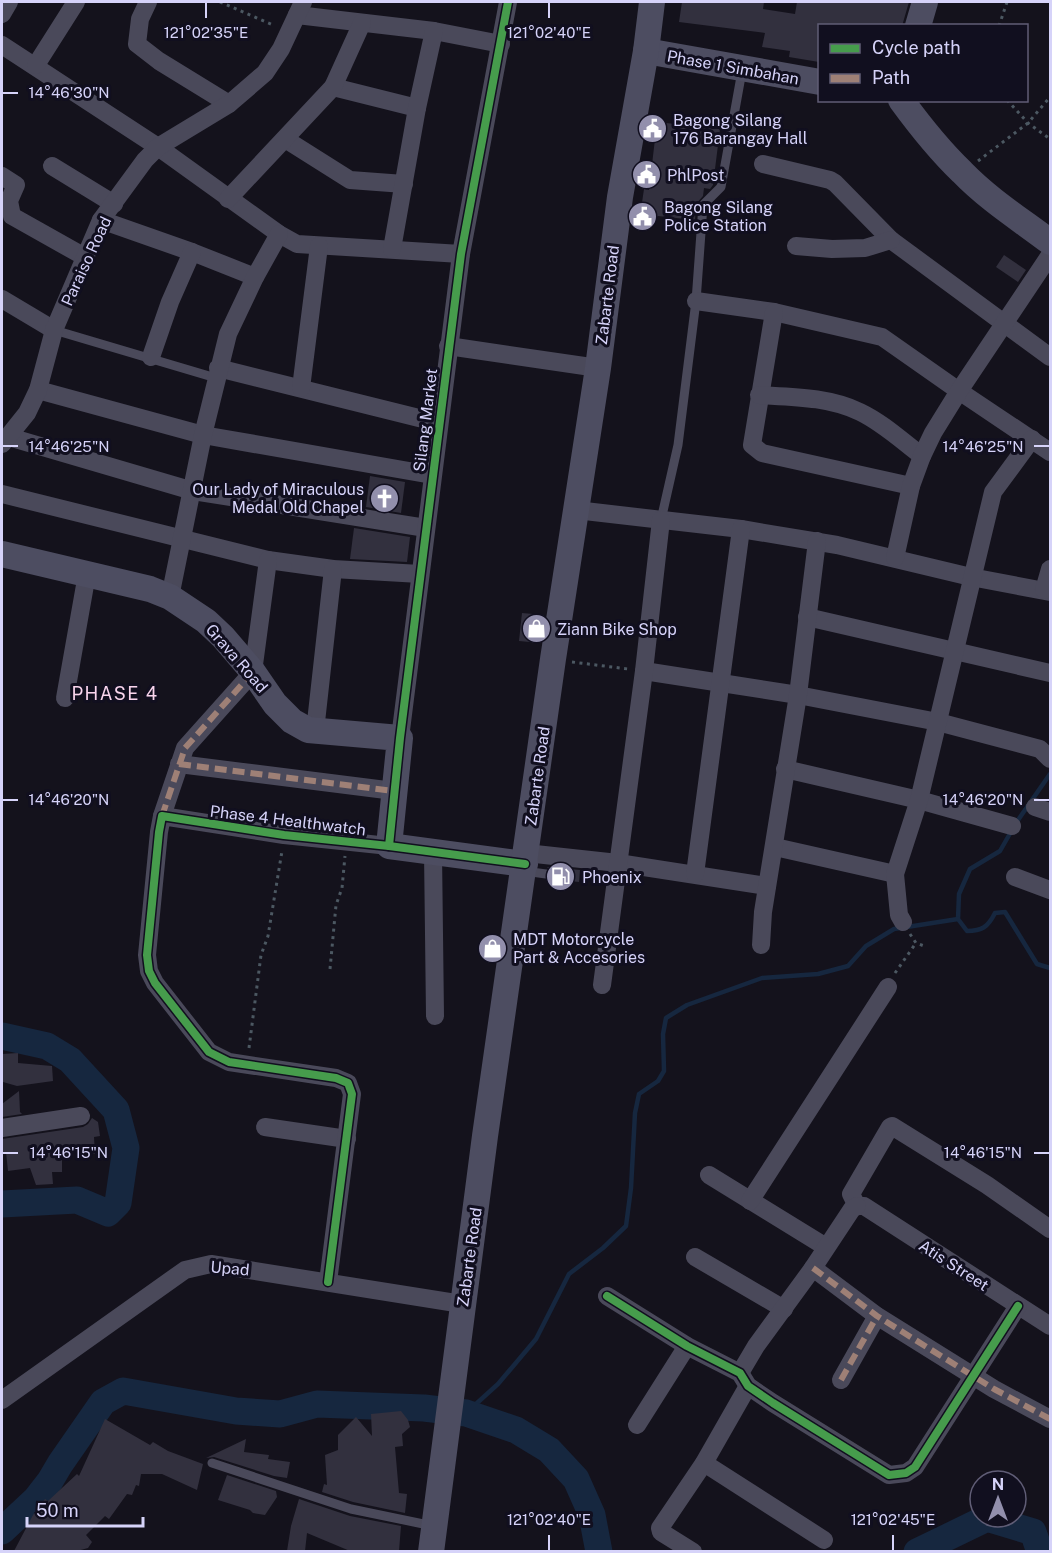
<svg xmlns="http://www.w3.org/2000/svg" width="1052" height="1553" viewBox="0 0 1052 1553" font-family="'Public Sans',sans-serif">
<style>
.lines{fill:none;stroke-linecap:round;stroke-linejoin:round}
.stream{stroke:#16273f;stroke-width:4.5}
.river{stroke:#16273f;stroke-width:27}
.building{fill:#32303e}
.path{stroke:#4c5862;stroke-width:3;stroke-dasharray:3 4.5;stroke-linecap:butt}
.lane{stroke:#4a495a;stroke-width:9}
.street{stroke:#4a495a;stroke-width:18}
.secondary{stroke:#4d4d61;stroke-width:26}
.quiet{stroke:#9e8076;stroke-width:6;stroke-dasharray:12 6;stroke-linecap:butt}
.cycleway-casing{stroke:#110f1f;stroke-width:11}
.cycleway{stroke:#469c4c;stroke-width:8}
.ticks{fill:none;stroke:#d6d3f9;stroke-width:2}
.labels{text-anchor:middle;stroke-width:6;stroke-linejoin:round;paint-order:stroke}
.street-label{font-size:16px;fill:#d6d3f9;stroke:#110f1f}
.poi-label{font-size:16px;fill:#d6d3f9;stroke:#110f1f;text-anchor:start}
.neighbourhood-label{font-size:18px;letter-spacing:1.5px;fill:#f9d5ed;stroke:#110f1f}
.ticks-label{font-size:15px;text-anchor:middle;fill:#d6d3f9;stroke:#110f1f;stroke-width:6;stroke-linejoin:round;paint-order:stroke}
</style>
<rect width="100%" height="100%" fill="#14121c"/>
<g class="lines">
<g class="stream">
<polyline points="1016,823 1050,774"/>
<path d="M1012,830l-12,21 -30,18 -11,25 -1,25 9,12c15,0 21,-4 28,-18l10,-1 32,52 13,4"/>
<polyline points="466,1413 498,1384 536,1339 569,1274 603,1248 626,1226 631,1188 635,1113 639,1094 658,1081 664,1071 663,1034 666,1018 687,1005 762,978 818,974 848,966 866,946 894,929 958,919"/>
</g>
<g class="river">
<polyline points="2,1036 47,1046 70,1060 116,1110 126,1148 118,1203 108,1213 77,1200 2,1204"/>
<polyline points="2,1531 36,1499 50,1481 60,1464 103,1402 123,1391 236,1411 280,1414 317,1404 424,1408 466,1413 516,1430 549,1450 576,1479 592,1515 599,1552"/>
<polyline points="917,1552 987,1518 1033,1532 1040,1552"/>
</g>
</g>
<g class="building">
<polygon points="682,2 764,2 763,9 795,14 797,2 909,2 902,26 819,26 819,62 789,57 790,51 762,47 765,33 679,22"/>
<polygon points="657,122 720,129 713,185 710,189 704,188 703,196 696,204 695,220 658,216 655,218 640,216 644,189 649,190"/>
<polygon points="1004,255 1026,270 1018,282 996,267"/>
<polygon points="370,476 405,482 401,513 366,507"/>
<polygon points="354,528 410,537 407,562 350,559"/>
<polygon points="522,613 544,615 540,643 519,641"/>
<polygon points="547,867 580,870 579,882 551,879 552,872"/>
<polygon points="18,1053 18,1063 52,1066 53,1081 17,1086 3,1082 2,1054"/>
<polygon points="19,1091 20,1112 22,1114 2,1117 2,1104"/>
<polygon points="92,1118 98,1122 100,1136 94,1137 95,1154 67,1149 68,1158 62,1158 62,1172 52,1172 53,1184 36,1185 30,1168 8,1171 6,1152 2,1153 2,1139 83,1127 88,1124"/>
<polygon points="401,1411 408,1420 410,1427 402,1434 403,1446 395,1447 399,1493 407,1494 405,1513 353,1502 322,1492 324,1484 327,1485 325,1455 338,1450 338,1435 356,1417 372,1436 371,1414"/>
<polygon points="105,1419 150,1445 153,1442 168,1451 203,1464 197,1490 162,1474 141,1474 139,1486 136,1485 132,1495 127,1494 109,1519 105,1516 86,1535 92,1542 88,1548 77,1551 14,1551 33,1515 45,1499 48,1501 77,1474 79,1476"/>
<polygon points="246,1439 244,1452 269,1455 268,1459 290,1462 287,1478 274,1476 214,1457 206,1458"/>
<polygon points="227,1475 276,1491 277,1497 265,1515 253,1513 250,1510 218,1500"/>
<polygon points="299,1499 350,1516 401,1526 399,1551 350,1551 307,1533 305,1551 287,1551 291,1526"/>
</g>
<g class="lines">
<g class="path">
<polyline points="220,2 273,25"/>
<polyline points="999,26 1007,2"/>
<polyline points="1007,100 1028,123 1050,139"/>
<polyline points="978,161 1028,123 1050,97"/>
<polyline points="572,662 628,669"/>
<polyline points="910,934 916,943 924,946"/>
<polyline points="330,969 336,905 342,888 345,856"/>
<polyline points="895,973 916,943"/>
<polyline points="249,1048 261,955 268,936 282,851"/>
</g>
<g class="lane">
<polyline points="54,330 216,378"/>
<polyline points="661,520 678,445 696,301 703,205 721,187 742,71"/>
<polyline points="524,871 546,874"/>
<polyline points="212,1463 351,1509 433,1526"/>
</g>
<g class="street">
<polyline points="148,2 140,19 137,44 159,61 229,104"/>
<polyline points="2,14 9,2"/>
<polyline points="297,15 434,31 501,44"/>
<polyline points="2,45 158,147 279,234 297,244 461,254"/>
<polyline points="36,65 76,2"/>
<polyline points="333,87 417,108"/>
<polyline points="285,139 350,180 404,184"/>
<polyline points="763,164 830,180 835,183 891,240 1050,357"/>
<polyline points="52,166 114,204"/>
<polyline points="2,176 16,185 9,201 12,216 85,257"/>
<polyline points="228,199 333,87 362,23"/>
<polyline points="101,220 192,252 255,277"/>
<polyline points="796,246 832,249 865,248 891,240"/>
<polyline points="392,249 417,108 434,31"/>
<polyline points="2,299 54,330"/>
<polyline points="696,301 774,312 882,337 959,391 1050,452"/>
<polyline points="774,312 752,445 762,453 911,486"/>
<polyline points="448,346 598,368"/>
<polyline points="151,357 170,302 192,252"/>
<polyline points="218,368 439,423"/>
<polyline points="301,388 319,246"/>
<polyline points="38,390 203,435 432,475"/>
<path d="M759,395c34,2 70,2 101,17 23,11 42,29 62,44"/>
<polyline points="9,437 193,491 426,528"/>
<polyline points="2,444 27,413 38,390 54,330 101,220 145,160 158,147 229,104 265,73 281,49 303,2"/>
<polyline points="2,494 268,560 333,569 420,574"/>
<polyline points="576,510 741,529 837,545 971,577 1050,592"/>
<polyline points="895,558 911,486 922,456 933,433 959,391 1050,255"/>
<polyline points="1044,590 1050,569"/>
<polyline points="170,597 203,435 228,334 255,277 279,234"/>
<polyline points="807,617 1050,673"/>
<polyline points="644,671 798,695 938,722 1040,749 1050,759"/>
<polyline points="65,698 87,574"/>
<polyline points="315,731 333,569"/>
<polyline points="400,738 461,254 508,2"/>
<polyline points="179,764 394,791"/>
<polyline points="785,769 919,800 1012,826"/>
<polyline points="1035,807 1050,812"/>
<polyline points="162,816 185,748 253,672 268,560"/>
<polyline points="775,847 895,874"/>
<polyline points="433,852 435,1016"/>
<polyline points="526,853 618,863 767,886"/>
<polyline points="695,874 741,529"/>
<polyline points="1015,877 1050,890"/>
<polyline points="903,922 899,915 895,874 919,800 993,492 1032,439"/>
<polyline points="761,945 763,912 798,695 817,541"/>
<polyline points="602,985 644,671 661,520"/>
<polyline points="265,1127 347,1139"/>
<polyline points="2,1128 81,1116"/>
<polyline points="709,1175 826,1247"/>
<polyline points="750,1201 888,987"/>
<polyline points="857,1206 851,1194 890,1127 892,1126 987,1185 1050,1229"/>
<polyline points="857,1206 864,1206 1050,1326"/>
<polyline points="695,1257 784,1309"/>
<polyline points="813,1268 877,1316 994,1389 1050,1419"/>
<polyline points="328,1282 352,1094 348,1083 336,1078 229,1062 209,1052 155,983 149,971 147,955 159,832 162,816 284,835 389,846"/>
<polyline points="607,1296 687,1346 740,1373 748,1386 773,1403 889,1475 906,1473 915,1467 1018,1306"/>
<polyline points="740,1373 756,1346 813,1268 852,1209 857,1206"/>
<polyline points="841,1380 877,1316"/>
<polyline points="2,1400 185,1270 211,1264 462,1304"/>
<polyline points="637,1425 687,1346"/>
<polyline points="704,1463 824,1540"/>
<polyline points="693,1552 661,1532 660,1528 704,1463 748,1386"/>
</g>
<g class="secondary">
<polyline points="918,26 925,2"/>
<polyline points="646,51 820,82"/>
<path d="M901,100c19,26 38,50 61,72 26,27 59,48 88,70"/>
<polyline points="2,554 150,589 170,597 206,621 223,637 253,672 275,704 292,721 308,730 400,738 389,846 525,864"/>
<polyline points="431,1552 485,1136 553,659 598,368 620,197 646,51 652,2"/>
</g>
<g class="quiet">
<polyline points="179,764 394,791"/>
<polyline points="162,816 185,748 253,672"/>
<polyline points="813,1268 877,1316 994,1389 1050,1419"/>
<polyline points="841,1380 877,1316"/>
</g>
<defs>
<g id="cycleway">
<polyline points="389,846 400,738 461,254 508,2"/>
<polyline points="328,1282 352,1094 348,1083 336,1078 229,1062 209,1052 155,983 149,971 147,955 159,832 162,816 284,835 389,846 525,864"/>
<polyline points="607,1296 687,1346 740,1373 748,1386 773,1403 889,1475 906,1473 915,1467 1018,1306"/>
</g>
</defs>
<use href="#cycleway" class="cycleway-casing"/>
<use href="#cycleway" class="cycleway"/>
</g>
<path class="ticks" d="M206,3v15M549,3v15M3,93h15M3,446h15M1034,446h15M3,800h15M1034,800h15M3,1153h15M1034,1153h15M549,1535v15M893,1535v15"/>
<defs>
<symbol id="civic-disc" viewBox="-11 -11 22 22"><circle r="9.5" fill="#928fac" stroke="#110f1f"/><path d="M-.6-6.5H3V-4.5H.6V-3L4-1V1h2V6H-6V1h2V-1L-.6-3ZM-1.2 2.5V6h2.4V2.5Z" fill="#fff"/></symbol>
<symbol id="church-disc" viewBox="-11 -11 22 22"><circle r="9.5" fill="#928fac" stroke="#110f1f"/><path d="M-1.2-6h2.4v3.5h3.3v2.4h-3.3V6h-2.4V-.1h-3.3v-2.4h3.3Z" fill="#fff"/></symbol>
<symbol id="shop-disc" viewBox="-11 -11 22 22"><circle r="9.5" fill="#928fac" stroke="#110f1f"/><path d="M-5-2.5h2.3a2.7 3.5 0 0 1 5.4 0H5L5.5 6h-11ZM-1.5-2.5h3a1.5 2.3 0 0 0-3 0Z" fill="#fff"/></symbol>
<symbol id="fuel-disc" viewBox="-11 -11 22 22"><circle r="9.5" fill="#928fac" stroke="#110f1f"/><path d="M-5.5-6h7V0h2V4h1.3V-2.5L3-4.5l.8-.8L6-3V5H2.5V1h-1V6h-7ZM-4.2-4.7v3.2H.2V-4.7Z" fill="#fff"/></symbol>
</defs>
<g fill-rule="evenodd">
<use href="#civic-disc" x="636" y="112" width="33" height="33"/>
<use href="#civic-disc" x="630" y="158" width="33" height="33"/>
<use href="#civic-disc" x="626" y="200" width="33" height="33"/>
<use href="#church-disc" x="368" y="482" width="33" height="33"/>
<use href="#shop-disc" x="520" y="612" width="33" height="33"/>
<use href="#fuel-disc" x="544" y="860" width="33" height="33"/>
<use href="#shop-disc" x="476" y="932" width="33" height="33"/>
</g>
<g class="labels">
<g class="street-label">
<text transform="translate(733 67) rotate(10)" y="6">Phase 1 Simbahan</text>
<text transform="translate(86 261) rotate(-65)" y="6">Paraiso Road</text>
<text transform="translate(607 295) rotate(-83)" y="6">Zabarte Road</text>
<text transform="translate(425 420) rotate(-83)" y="6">Silang Market</text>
<text transform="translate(237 658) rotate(49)" y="6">Grava Road</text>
<text transform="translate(537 776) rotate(-82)" y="6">Zabarte Road</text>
<text transform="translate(288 820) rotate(7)" y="6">Phase 4 Healthwatch</text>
<text transform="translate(469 1257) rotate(-82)" y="6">Zabarte Road</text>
<text transform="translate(954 1265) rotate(33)" y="6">Atis Street</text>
<text transform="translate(230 1268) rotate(5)" y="6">Upad</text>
</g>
<g class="poi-label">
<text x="673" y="126">Bagong Silang<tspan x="673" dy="18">176 Barangay Hall</tspan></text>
<text x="667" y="181">PhlPost</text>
<text x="664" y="213">Bagong Silang<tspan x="664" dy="18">Police Station</tspan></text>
<text x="364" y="495" text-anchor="end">Our Lady of Miraculous<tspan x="364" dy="18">Medal Old Chapel</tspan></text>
<text x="557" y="635">Ziann Bike Shop</text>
<text x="582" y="883">Phoenix</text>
<text x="513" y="945">MDT Motorcycle<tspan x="513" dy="18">Part &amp; Accesories</tspan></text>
</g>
<g class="neighbourhood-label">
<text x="115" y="700">PHASE 4</text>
</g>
</g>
<g class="ticks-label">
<text x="206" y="38">121°02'35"E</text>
<text x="549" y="38">121°02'40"E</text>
<text x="69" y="98">14°46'30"N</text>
<text x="69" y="452">14°46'25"N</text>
<text x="983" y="452">14°46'25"N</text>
<text x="69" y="805">14°46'20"N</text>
<text x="983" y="805">14°46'20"N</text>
<text x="69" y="1158">14°46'15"N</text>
<text x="983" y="1158">14°46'15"N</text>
<text x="549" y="1525">121°02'40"E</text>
<text x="893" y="1525">121°02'45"E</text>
</g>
<rect width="1052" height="1553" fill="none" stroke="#d6d3f9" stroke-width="6"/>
<rect x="818" y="24" width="210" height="78" fill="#110f1f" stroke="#605d76" stroke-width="1.5"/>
<rect x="830" y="44" width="30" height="9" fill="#469c4c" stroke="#605d76" stroke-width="1.5"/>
<text x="872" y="54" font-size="18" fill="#d6d3f9">Cycle path</text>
<rect x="830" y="74" width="30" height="9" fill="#9e8076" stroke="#605d76" stroke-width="1.5"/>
<text x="872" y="84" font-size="18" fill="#d6d3f9">Path</text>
<g transform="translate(998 1499)"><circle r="28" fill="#110f1f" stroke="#605d76" stroke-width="1.5"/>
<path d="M0-4.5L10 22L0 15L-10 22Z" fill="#928fac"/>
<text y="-9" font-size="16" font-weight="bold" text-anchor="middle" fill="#d6d3f9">N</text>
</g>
<path d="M27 1517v9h116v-9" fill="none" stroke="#d6d3f9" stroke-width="3"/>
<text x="36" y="1517" font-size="18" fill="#d6d3f9" stroke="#110f1f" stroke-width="4.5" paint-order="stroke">50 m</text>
</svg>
